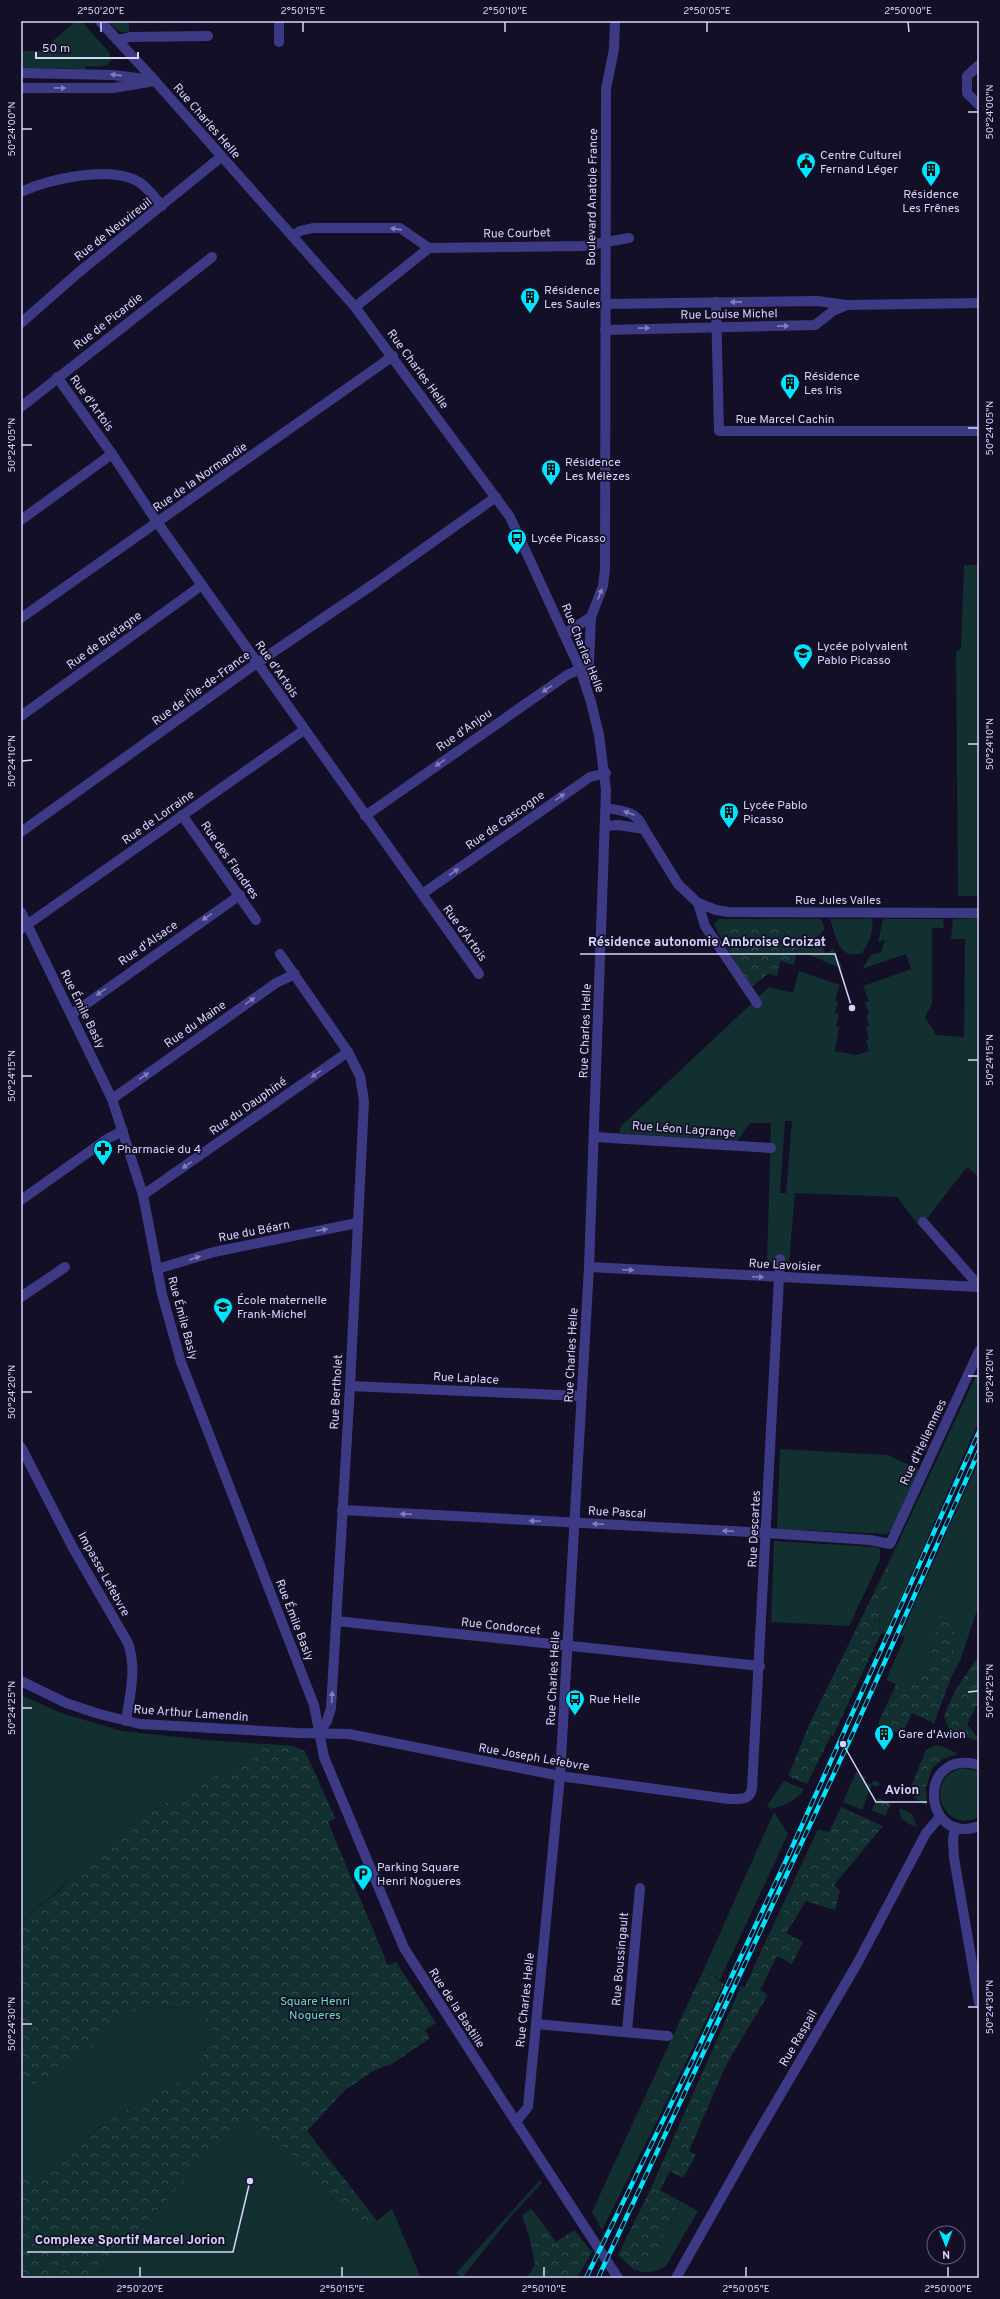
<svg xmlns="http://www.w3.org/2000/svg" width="1000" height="2299" viewBox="0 0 1000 2299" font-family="Overpass,sans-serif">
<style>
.green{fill:#12302f;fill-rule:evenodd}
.forest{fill:url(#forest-crowns)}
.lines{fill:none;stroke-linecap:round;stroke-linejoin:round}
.minor{stroke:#3d3a85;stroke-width:10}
.tertiary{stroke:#3d3a85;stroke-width:10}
.rail-casing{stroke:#00e5ff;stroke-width:4.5}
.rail{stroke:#130f26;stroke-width:3;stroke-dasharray:9;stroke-linecap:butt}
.oneway{fill:#837fbc}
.ticks{fill:none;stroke:#d9d4ff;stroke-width:1.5}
.labels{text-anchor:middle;stroke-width:3.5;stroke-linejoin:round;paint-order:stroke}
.street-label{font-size:12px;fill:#d9d4ff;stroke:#130f26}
.poi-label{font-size:12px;fill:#d9d4ff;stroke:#130f26;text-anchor:start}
.park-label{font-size:12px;fill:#5fe0c0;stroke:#130f26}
.leader{fill:none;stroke:#d9d4ff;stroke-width:1.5}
.callout-dot{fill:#d9d4ff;stroke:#130f26;stroke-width:1.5}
.callout-label{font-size:13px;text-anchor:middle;font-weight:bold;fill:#d9d4ff;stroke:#130f26;stroke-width:3.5;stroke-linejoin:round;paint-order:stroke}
.neatline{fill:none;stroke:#d9d4ff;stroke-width:1.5}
.ticks-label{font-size:10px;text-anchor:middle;fill:#d9d4ff}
</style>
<defs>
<pattern id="forest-crowns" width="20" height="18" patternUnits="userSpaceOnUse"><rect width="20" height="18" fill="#12302f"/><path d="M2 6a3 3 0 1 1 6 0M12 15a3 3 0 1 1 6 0" fill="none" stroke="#344d4e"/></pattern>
</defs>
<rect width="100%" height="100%" fill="#130f26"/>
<g class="green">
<path d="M76,21h5l28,31 2,8c-4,9 -17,6 -26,6v3l-64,-1v-17h20z"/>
<polygon points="107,21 129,21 129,32 120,32"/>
<polygon points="964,565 979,565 979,896 958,896 956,652 961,649"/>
<path d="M979,918v259l-12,-10 -47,60 -23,-30 -102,-4 -6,70h-22l4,-140h-21l-13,18 -118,-8 2,-7 146,-137 2,-2 24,6 6,-22 41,14 -5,16 3,1 -3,11 4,1 -3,12 3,1 -4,24 21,4 13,-4 -3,-11 3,-1 -3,-12 3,-1 -3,-11 3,-1 -4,-12 4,-1 -6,-15 48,-17 -5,-15 -44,15 9,-14 10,-3 4,-12 -7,2 5,-23h60l1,9h-12v76l-7,13 11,18 28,2 1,-98h-14l2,-20zM785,1121h7l-6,72h-6z"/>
<polygon points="719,919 821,919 825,929 818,936 826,954 833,948 843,969 809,955 797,953 793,939 776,926 723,935 762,935 762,938 738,943 730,953 714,925"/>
<path d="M830,919h42c2,14 -3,23 -10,34 -24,8 -26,-17 -32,-34z"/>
<path d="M979,1369v52l-94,213 -4,-1c-6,-20 7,-44 14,-63l-7,-6z"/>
<polygon points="780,1449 887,1455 919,1469 892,1530 887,1534 777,1529"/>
<polygon points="979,1460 979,1604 960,1661 951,1678 952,1653 940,1613 928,1665 916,1684 896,1684 886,1680 905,1637 901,1635"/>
<polygon points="774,1541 876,1547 880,1549 880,1560 849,1626 771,1622"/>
<polygon points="21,1695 61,1713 122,1731 207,1740 293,1746 335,1818 328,1822 388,1965 241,1766 192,1787 130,1824 78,1867 60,1889 21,1921"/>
<polygon points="936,1745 942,1746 958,1754 943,1759 926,1750"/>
<path d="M962,1768l17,3v46c-35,18 -58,-38 -17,-49z"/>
<polygon points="856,1772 866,1777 864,1782 871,1785 874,1780 880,1783 878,1787 872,1785 862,1810 843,1802"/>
<path d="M784,1781l20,8c-6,11 -21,17 -33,20l-4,-3z"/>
<polygon points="926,1787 927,1805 926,1806 915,1798 910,1789"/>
<path d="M900,1808l12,6 5,13c-10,-4 -19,-6 -17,-19z"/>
<polygon points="774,1812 788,1834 720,1980 704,1969"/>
<polygon points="818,1829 829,1832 798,1882 772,1937 762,1949"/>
<polygon points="142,2007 196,2008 213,2028 197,2073 149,2096 104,2124 40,2176 21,2176 21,2089 59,2074 93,2048 106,2025"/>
<polygon points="677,2027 684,2038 663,2074 645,2113 654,2127 602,2230 592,2212"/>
<polygon points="246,2116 289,2152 363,2232 392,2209 421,2278 93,2278"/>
<polygon points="540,2180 542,2183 511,2216 462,2278 456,2273"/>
<path d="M680,2201l18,10 -32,55c-12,7 -21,8 -33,3l22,-16z"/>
<polygon points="531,2208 546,2228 529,2236 522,2216"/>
</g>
<g class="forest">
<path d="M776,926c16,13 24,17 18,39l-14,-4 -3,15 -9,-2 -17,13 -21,-34 8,-10 24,-5v-3h-39l-2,-8z"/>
<path d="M888,1564l7,6c-7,19 -20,43 -14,63l-48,103 -2,-1 -24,49 -19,-8 21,-51z"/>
<polygon points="939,1613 955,1626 951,1678 934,1723 912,1713 902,1735 878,1724 896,1684 916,1684 928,1665"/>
<polygon points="979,1655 979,1701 967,1724 979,1740 971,1739 949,1729 944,1716 955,1691"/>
<polygon points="264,1744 293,1746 305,1751 335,1818 328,1822 387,1965 396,1962 436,2023 425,2030 430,2038 392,2064 375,2070 345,2090 307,2131 377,2221 363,2232 289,2152 246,2116 93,2278 21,2278 21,2176 40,2176 104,2124 149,2096 197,2073 213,2028 196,2008 142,2007 107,2025 93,2048 59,2074 21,2089 21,1921 60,1890 78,1867 130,1824 192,1787 254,1758"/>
<polygon points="926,1750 943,1759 933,1767 926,1787 910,1789"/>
<polygon points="878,1798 891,1804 885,1816 872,1810"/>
<polygon points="841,1807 883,1826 834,1885 840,1891 835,1910 806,1901 786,1933 803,1942 792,1964 777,1956 760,1990 768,1995 726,2065 689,2151 696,2155 683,2178 670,2171 660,2190 680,2201 655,2253 633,2269 618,2255 651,2188 741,1986 745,1987 762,1949 772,1937 798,1882 829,1832"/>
<polygon points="704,1969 724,1984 654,2127 645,2113 663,2074 684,2038 677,2027"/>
<polygon points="546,2228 556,2242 574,2230 592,2252 577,2278 527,2278 535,2264 529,2236"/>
</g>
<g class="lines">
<g class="minor">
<polyline points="100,21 155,81"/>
<polyline points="279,21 279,42"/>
<polyline points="117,40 130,37 208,36"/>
<polyline points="979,65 967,76 967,93 979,105"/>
<path d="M21,192c28,-13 89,-27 118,-10 9,6 16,16 23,24"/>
<polyline points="293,236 300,231 313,228 400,228 429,248 583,246 629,238"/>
<polyline points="716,302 719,431 979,431"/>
<polyline points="604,304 817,301 847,305 979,303"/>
<polyline points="355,307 429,248"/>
<polyline points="21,323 78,273 221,157"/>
<polyline points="605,330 815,325 833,311 847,305"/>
<polyline points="57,377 112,454 157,522 479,974"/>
<polyline points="21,407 212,257"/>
<polyline points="21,520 112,454"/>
<polyline points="21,618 393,356"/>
<polyline points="564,634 591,617"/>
<polyline points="585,683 589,664 591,617 603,586 605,569 606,89 614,49 615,21"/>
<polyline points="21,716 202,585"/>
<path d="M606,808c18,3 31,3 38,21l34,55 20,19 7,23 52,77"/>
<polyline points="182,815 256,920"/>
<polyline points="365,816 567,675 580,669"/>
<polyline points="606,826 618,825 644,829"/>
<polyline points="21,832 257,663 375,583 496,497"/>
<polyline points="422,894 590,777 606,773"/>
<polyline points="698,903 716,910 729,912 979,913"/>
<polyline points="21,912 112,1099 143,1195 162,1294 181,1362 314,1705 324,1757 404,1948 516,2122"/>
<polyline points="21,929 304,730"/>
<polyline points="280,954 348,1052 360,1076 364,1101 350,1386 331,1708 327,1721 319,1733"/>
<polyline points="72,1014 240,895"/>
<polyline points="112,1099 276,983 295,974"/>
<polyline points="594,1137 771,1148"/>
<polyline points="143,1195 348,1052"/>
<polyline points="21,1200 107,1139 123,1131"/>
<polyline points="923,1222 979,1286"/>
<polyline points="589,1267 979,1287"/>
<polyline points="157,1269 214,1252 357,1223"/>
<polyline points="21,1297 65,1267"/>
<polyline points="350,1386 581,1396"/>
<path d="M21,1447l52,101 55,95c9,26 2,51 -2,78"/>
<polyline points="342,1510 767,1533 870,1540 890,1544 979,1351"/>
<polyline points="336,1621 760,1666"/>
<path d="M21,1681l45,22 33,11 41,10 158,9 51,1 211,42 169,23c11,0 20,2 23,-10l28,-530"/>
<path d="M979,1765c-64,-18 -56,82 0,61"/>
<polyline points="955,1827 953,1840 954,1858 979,2003"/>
<polyline points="536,2024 668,2036"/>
<polyline points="627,2031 640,1888"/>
<polyline points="676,2278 755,2138 857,1964 926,1833 940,1817"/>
</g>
<g class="tertiary">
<polyline points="21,73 113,75 145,79"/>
<polyline points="155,81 355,307 510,517 580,669 591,702 599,735 606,790 589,1267 560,1776 528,2107 516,2122 618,2278"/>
<polyline points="21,88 113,88 155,81"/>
</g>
<defs>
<g id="rail">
<polyline points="586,2278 694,2057 789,1854 979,1432"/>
<polyline points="598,2278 852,1735 979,1451"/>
</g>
</defs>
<use href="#rail" class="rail-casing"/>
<use href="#rail" class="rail"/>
</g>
<defs><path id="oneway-solid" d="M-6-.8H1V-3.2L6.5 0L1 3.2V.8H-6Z"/></defs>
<g class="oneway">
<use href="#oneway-solid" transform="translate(116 75) rotate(-174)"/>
<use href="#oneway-solid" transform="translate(60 88) rotate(1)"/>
<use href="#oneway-solid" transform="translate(396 229) rotate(-172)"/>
<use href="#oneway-solid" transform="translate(736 302) rotate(179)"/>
<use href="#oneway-solid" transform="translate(783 326) rotate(-1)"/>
<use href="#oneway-solid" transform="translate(644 328) rotate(-1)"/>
<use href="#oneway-solid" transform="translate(600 594) rotate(-69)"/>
<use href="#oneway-solid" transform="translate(547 689) rotate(145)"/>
<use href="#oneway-solid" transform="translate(440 763) rotate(145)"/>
<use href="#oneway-solid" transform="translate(560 797) rotate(-35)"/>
<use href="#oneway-solid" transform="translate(629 813) rotate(-160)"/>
<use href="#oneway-solid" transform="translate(454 872) rotate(-35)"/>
<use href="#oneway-solid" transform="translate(207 917) rotate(145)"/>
<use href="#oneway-solid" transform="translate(101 992) rotate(145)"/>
<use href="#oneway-solid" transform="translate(250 1001) rotate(-35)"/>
<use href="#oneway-solid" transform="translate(316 1074) rotate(145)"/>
<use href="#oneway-solid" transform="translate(144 1076) rotate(-35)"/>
<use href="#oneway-solid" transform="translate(187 1165) rotate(145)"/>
<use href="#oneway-solid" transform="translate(322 1230) rotate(-11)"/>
<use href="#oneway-solid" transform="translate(195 1258) rotate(-19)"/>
<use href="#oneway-solid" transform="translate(628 1270) rotate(3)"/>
<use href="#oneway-solid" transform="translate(758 1277) rotate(3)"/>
<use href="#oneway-solid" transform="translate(406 1514) rotate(-177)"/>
<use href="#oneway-solid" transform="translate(535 1521) rotate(-177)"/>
<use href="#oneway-solid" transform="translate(598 1524) rotate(-177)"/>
<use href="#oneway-solid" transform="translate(728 1531) rotate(-177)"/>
<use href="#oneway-solid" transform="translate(332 1697) rotate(-87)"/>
</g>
<path class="ticks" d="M101,22v10M303,22v10M505,22v10M707,22v10M908,22l1,10M968,112h10M22,129h10M968,428h10M22,445h10M968,744h10M22,761l10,-1M968,1060h10M22,1076h10M968,1376h10M22,1392h10M968,1692l10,-1M22,1708h10M968,2007h10M22,2024h10M140,2267v10M342,2267v10M544,2267v10M746,2267v10M948,2267v10"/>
<defs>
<symbol id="civic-pin" viewBox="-11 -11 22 30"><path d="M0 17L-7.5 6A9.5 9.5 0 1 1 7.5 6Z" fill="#00e5ff" stroke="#130f26"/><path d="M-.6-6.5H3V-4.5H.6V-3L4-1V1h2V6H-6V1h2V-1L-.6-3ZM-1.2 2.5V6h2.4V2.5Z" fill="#111"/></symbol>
<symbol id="building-pin" viewBox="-11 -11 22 30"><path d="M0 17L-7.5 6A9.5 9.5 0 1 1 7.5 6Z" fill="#00e5ff" stroke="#130f26"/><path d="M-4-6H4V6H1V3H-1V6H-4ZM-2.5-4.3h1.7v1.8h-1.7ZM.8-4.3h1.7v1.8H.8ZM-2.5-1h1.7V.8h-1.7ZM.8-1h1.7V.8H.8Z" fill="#111"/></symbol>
<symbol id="bus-pin" viewBox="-11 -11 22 30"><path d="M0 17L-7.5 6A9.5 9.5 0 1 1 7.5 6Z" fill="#00e5ff" stroke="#130f26"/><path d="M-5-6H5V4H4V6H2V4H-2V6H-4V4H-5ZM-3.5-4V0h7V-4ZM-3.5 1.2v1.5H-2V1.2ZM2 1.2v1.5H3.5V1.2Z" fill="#111"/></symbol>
<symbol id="school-pin" viewBox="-11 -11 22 30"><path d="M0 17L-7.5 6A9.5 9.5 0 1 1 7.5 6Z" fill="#00e5ff" stroke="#130f26"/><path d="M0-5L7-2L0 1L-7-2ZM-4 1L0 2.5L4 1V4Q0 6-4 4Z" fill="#111"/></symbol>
<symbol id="pharmacy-pin" viewBox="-11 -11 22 30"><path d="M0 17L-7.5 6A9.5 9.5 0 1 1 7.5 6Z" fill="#00e5ff" stroke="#130f26"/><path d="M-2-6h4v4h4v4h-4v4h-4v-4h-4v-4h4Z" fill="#111"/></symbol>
<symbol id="parking-pin" viewBox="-11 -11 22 30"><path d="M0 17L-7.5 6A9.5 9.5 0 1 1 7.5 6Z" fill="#00e5ff" stroke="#130f26"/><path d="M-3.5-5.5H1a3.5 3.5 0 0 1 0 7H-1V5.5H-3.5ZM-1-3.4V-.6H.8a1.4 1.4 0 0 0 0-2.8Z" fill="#111"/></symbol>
</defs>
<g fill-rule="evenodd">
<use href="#civic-pin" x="795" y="151" width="22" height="30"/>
<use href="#building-pin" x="920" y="159" width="22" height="30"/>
<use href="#building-pin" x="519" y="286" width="22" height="30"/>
<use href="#building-pin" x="779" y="372" width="22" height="30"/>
<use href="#building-pin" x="540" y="458" width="22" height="30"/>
<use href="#bus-pin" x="506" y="527" width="22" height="30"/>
<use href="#school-pin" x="792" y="642" width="22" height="30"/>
<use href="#building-pin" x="718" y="801" width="22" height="30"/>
<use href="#pharmacy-pin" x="92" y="1138" width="22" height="30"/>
<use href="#school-pin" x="212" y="1296" width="22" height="30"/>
<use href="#bus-pin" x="564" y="1688" width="22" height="30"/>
<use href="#building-pin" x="873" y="1723" width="22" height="30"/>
<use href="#parking-pin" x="352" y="1863" width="22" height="30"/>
</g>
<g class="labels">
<g class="street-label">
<text transform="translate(207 121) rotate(49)" y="4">Rue Charles Helle</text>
<text transform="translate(592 197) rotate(-89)" y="4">Boulevard Anatole France</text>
<text transform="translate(113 229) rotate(-38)" y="4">Rue de Neuvireuil</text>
<text transform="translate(517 233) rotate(-1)" y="4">Rue Courbet</text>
<text transform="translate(729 314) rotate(-1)" y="4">Rue Louise Michel</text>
<text transform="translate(108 321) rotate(-38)" y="4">Rue de Picardie</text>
<text transform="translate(418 369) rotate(54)" y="4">Rue Charles Helle</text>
<text transform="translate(92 403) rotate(54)" y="4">Rue d'Artois</text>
<text x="785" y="423">Rue Marcel Cachin</text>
<text transform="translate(200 477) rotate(-35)" y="4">Rue de la Normandie</text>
<text transform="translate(104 640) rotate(-36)" y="4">Rue de Bretagne</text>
<text transform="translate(583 648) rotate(68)" y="4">Rue Charles Helle</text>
<text transform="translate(277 669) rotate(55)" y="4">Rue d'Artois</text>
<text transform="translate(201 688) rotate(-36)" y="4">Rue de l'Île-de-France</text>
<text transform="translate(464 730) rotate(-35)" y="4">Rue d'Anjou</text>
<text transform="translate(158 817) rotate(-35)" y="4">Rue de Lorraine</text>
<text transform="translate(505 820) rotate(-35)" y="4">Rue de Gascogne</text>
<text transform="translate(230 860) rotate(55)" y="4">Rue des Flandres</text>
<text x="838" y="904">Rue Jules Valles</text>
<text transform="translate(465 933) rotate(54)" y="4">Rue d'Artois</text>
<text transform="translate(148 943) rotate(-35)" y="4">Rue d'Alsace</text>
<text transform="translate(83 1009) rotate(64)" y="4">Rue Émile Basly</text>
<text transform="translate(195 1024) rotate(-35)" y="4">Rue du Maine</text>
<text transform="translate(585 1031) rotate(-88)" y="4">Rue Charles Helle</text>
<text transform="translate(248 1106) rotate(-35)" y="4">Rue du Dauphiné</text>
<text transform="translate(684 1129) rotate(4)" y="4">Rue Léon Lagrange</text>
<text transform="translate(254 1231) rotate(-11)" y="4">Rue du Béarn</text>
<text transform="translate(785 1265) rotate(3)" y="4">Rue Lavoisier</text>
<text transform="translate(183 1318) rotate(75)" y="4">Rue Émile Basly</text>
<text transform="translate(571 1355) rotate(-87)" y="4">Rue Charles Helle</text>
<text transform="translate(466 1378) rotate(3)" y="4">Rue Laplace</text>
<text transform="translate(336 1392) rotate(-87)" y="4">Rue Bertholet</text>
<text transform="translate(923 1442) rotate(-65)" y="4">Rue d'Hellemmes</text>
<text transform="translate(617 1512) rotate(3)" y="4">Rue Pascal</text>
<text transform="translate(754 1529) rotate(-87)" y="4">Rue Descartes</text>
<text transform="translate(104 1574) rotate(61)" y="4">Impasse Lefebvre</text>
<text transform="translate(295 1620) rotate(69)" y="4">Rue Émile Basly</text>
<text transform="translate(501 1626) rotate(6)" y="4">Rue Condorcet</text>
<text transform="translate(553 1678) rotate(-87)" y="4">Rue Charles Helle</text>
<text transform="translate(191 1713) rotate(4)" y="4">Rue Arthur Lamendin</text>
<text transform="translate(534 1757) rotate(10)" y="4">Rue Joseph Lefebvre</text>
<text transform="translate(620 1959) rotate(-85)" y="4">Rue Boussingault</text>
<text transform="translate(525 2000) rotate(-84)" y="4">Rue Charles Helle</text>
<text transform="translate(457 2008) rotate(57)" y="4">Rue de la Bastille</text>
<text transform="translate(798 2038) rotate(-60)" y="4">Rue Raspail</text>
</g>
<g class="poi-label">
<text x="820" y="159">Centre Culturel<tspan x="820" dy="14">Fernand Léger</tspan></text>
<text x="931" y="198" text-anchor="middle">Résidence<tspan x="931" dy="14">Les Frênes</tspan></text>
<text x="544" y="294">Résidence<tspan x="544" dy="14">Les Saules</tspan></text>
<text x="804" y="380">Résidence<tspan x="804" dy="14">Les Iris</tspan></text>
<text x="565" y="466">Résidence<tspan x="565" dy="14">Les Mélèzes</tspan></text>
<text x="531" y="542">Lycée Picasso</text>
<text x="817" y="650">Lycée polyvalent<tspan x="817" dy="14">Pablo Picasso</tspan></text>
<text x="743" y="809">Lycée Pablo<tspan x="743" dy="14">Picasso</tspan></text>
<text x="117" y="1153">Pharmacie du 4</text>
<text x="237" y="1304">École maternelle<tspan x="237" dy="14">Frank-Michel</tspan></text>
<text x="589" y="1703">Rue Helle</text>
<text x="898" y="1738">Gare d'Avion</text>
<text x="377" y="1871">Parking Square<tspan x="377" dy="14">Henri Nogueres</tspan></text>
</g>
<g class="park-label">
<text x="315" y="2005">Square Henri<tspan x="315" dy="14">Nogueres</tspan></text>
</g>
</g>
<path class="leader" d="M852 1008L835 954H580M843 1744L876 1802H927M250 2181L233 2252H27"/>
<g class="callout-dot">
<circle cx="852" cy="1008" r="4"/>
<circle cx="843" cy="1744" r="4"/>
<circle cx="250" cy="2181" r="4"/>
</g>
<g class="callout-label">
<text x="707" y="946">Résidence autonomie Ambroise Croizat</text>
<text x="902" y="1794">Avion</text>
<text x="130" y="2244">Complexe Sportif Marcel Jorion</text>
</g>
<rect width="1000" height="2299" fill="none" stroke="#130f26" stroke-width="44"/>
<g transform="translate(946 2245) rotate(179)"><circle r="19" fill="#130f26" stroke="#625e7d"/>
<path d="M0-3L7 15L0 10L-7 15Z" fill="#00e5ff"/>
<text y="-6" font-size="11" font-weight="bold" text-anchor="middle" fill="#d9d4ff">N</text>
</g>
<path d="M36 52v6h102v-6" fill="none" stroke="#d9d4ff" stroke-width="2"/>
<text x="42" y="52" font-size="12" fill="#d9d4ff" stroke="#130f26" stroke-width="3" paint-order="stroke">50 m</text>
<rect x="22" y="22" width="956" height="2255" class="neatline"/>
<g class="ticks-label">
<text x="101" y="14">2°50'20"E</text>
<text x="303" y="14">2°50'15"E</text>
<text x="505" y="14">2°50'10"E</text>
<text x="707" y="14">2°50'05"E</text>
<text x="908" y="14">2°50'00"E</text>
<text transform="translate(989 112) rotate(-90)" y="4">50°24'00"N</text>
<text transform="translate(11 129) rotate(-90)" y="4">50°24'00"N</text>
<text transform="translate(989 428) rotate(-90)" y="4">50°24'05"N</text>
<text transform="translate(11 445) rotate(-90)" y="4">50°24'05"N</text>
<text transform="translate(989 744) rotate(-90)" y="4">50°24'10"N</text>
<text transform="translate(11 761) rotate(-90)" y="4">50°24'10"N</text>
<text transform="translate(989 1060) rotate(-90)" y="4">50°24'15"N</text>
<text transform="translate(11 1076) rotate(-90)" y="4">50°24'15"N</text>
<text transform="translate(989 1376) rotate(-90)" y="4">50°24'20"N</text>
<text transform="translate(11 1392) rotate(-90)" y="4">50°24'20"N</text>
<text transform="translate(989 1691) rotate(-90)" y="4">50°24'25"N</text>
<text transform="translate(11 1708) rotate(-90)" y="4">50°24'25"N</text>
<text transform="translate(989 2007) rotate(-90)" y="4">50°24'30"N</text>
<text transform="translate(11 2024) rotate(-90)" y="4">50°24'30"N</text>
<text x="140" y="2292">2°50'20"E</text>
<text x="342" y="2292">2°50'15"E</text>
<text x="544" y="2292">2°50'10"E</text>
<text x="746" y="2292">2°50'05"E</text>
<text x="948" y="2292">2°50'00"E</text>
</g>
</svg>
